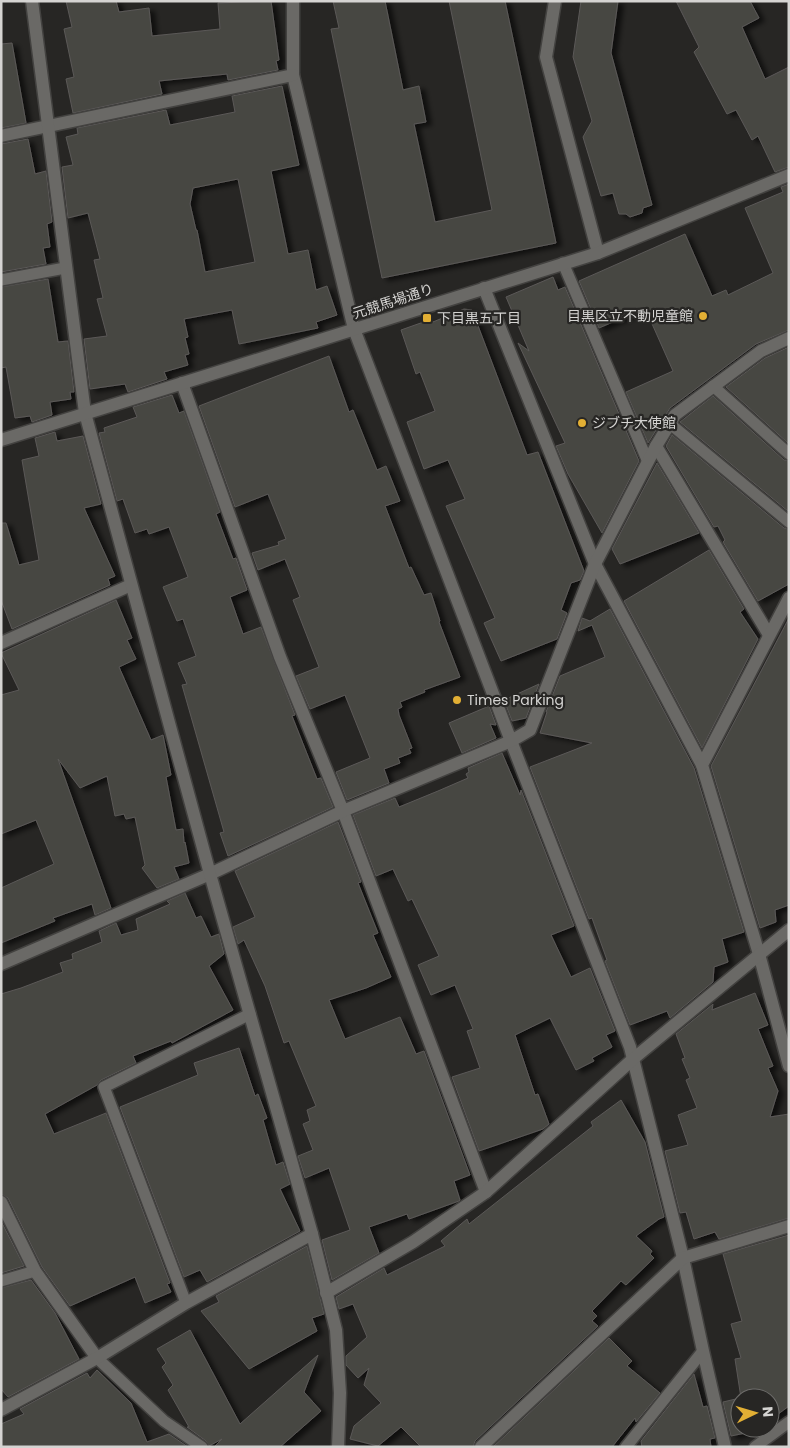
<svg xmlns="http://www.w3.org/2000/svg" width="790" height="1448" viewBox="0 0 790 1448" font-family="Poppins,'Noto Sans JP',sans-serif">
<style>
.building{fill:#474643;stroke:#5b5957;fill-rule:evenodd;filter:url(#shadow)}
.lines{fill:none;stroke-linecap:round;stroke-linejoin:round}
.service-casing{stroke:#434240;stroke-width:14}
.minor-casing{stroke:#434240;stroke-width:15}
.tertiary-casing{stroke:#434240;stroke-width:15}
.service{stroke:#6a6966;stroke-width:11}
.minor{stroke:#6a6966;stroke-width:12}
.tertiary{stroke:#6a6966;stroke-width:12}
.poi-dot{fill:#e2af34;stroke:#272624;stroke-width:2}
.labels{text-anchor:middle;stroke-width:4.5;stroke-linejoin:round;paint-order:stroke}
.street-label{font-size:14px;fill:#d5d4d2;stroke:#272624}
.poi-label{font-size:14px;fill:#d5d4d2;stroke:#272624;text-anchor:start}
</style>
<defs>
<filter id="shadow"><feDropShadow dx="5.5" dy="3" stdDeviation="2.5" flood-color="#0009"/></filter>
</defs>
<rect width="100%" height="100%" fill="#272624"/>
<g class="building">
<polygon points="66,1 116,1 119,12 149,8 152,36 220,29 218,3 271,1 279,60 276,61 278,70 228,80 227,74 159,81 162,94 73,113 66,79 74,77 64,29 72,27"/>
<polygon points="333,1 385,1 403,90 419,86 426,122 414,124 435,222 492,210 449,1 505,1 556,243 382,278 331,29 339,28"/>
<polygon points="581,1 618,1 611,53 652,205 643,208 642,213 630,217 626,214 619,214 613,193 601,196 583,137 592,121 573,57"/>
<polygon points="676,1 750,1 759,18 742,27 765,79 789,67 789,167 775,172 758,136 752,140 736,110 727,114 694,52 699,47"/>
<polygon points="12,43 26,123 1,128 1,44"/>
<path d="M282,86l17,79 -28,6 17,83 20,-4 8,40 11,-4 10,29 -21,7 2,6 -79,16 -7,-34 -48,9 4,18 -3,1 4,16 -4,1 3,10 -24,7 3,7 -39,13 -3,-8 -35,5 -6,-50 23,-3 -10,-37 6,-1 -9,-38 6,-1 -12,-46 -20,5 -6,-51 11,-2 -7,-28 12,-3 -1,-6 89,-18 4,15 65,-13 -3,-16zM238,179l17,83 -50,10 -8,-42h-1l-6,-26 3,-16z"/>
<polygon points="28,139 35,174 46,171 52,222 47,224 50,247 43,248 46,264 1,272 1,144"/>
<polygon points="789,184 789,330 756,344 670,408 648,443 626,392 673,371 645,308 599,328 579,281 685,234 712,296 726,290 728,295 773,273 745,208 783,192 781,187"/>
<polygon points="553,277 558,290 565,287 639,461 602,533 568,474 556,446 565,443 518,343 529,351 506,297"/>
<polygon points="48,279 58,342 68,341 74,392 70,392 71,399 50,402 52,415 32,422 30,416 15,418 6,367 1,368 1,287"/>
<polygon points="464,309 472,310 527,455 538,452 584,571 580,580 571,583 561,610 567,613 557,639 501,661 484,623 495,618 446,506 465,499 448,460 424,469 407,422 435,411 420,372 416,374 401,330 432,319 433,322"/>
<polygon points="789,347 789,444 726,387 765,358"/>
<polygon points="329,356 349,412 353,410 377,470 386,466 400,501 385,506 409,568 411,567 424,595 431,593 440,621 439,622 460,677 424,690 425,692 400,702 402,707 398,709 399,715 412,748 409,749 411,753 398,758 400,763 384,769 389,783 347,800 336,772 370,758 345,695 310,709 296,676 319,667 293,600 300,597 285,559 258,570 252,553 279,545 278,542 286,539 268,494 235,507 199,406"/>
<polygon points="172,395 179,413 184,411 220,512 216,514 233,559 236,558 247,590 230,597 243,634 261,627 295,715 292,716 317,779 321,778 333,807 228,856 220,833 224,832 182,685 187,684 178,663 196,656 183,619 177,621 163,587 188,577 169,527 149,534 147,529 135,533 123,499 117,501 99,433 105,432 104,428 137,417 133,407"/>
<polygon points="713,396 784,460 789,461 789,512 680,422"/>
<polygon points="55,432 57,441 83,436 101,504 84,508 115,576 108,579 110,585 12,629 1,600 1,523 6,523 19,565 39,560 22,460 39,456 35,438"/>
<polygon points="672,435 784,528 789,529 789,584 758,601 723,542 725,540 718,526 714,527 666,446"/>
<polygon points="657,463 699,533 620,564 612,549"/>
<polygon points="709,550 744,609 740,612 758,639 702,748 624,601"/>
<polygon points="116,600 132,638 127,640 136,659 119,667 151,740 163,735 171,775 166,777 176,830 183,829 184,843 185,842 189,863 174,867 179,879 157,888 142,868 145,865 135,817 126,819 124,814 115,816 107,776 80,788 58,759 111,908 95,915 92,904 53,918 55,921 1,943 1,888 54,864 36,820 1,834 1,695 19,690 1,653"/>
<polygon points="610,609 694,768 744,932 722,939 728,962 714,967 713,982 670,1018 667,1011 630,1025 605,961 607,960 592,918 589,919 530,767 592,743 540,733 547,712 546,712 560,676 605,657 592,625 578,631 582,618 590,621"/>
<polygon points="789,618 789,905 775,910 776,922 760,928 711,766"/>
<polygon points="539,684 526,718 512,721 504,700"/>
<polygon points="489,706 496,725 490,724 496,738 462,753 449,723"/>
<polygon points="502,753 520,795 521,790 574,926 551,935 571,977 590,968 615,1031 606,1035 612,1047 592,1058 594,1061 576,1070 550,1018 515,1035 535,1095 538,1094 549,1124 543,1129 479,1151 452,1077 480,1068 467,1031 473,1029 455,985 431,995 418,965 439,956 412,899 408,901 393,869 376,876 353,815 395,798 399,807 438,791 468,778 466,774 469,772 468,768"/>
<polygon points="338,822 361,882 358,883 378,933 373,935 391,977 366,988 329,1000 345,1039 400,1017 416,1054 424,1051 470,1175 454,1181 460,1200 459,1201 409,1219 407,1214 369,1227 379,1253 332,1280 322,1240 350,1230 329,1168 305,1178 298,1156 313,1150 303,1124 310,1121 307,1110 316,1106 289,1041 284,1043 265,986 244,940 238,944 233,927 255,917 235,871"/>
<polygon points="185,893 196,918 201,916 211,937 219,934 224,954 209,966 233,1010 172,1043 171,1041 133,1056 136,1063 101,1080 97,1085 45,1114 54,1134 106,1113 170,1283 167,1284 171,1292 145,1303 135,1277 70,1306 42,1267 8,1198 1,1194 1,994 21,988 63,972 60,963 73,959 72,954 102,942 99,931 116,923 121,935 138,930 136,919 170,904 167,901"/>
<polygon points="755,993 768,1025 758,1029 773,1066 768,1068 778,1091 770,1117 789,1114 789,1218 719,1239 715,1232 694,1239 686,1212 680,1213 665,1151 688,1145 678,1115 697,1108 686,1080 690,1078 682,1059 685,1058 676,1034 713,1004 712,1010"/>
<polygon points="239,1048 255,1096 258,1094 267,1118 263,1120 276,1165 283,1162 290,1184 280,1189 300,1231 207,1282 200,1270 184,1277 120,1107 198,1075 194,1063"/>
<polygon points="621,1100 645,1142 664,1217 659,1219 636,1236 652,1251 650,1254 654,1258 626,1285 621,1281 592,1311 597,1316 592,1321 598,1326 475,1441 473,1447 421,1447 401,1427 378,1446 350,1439 354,1426 381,1403 364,1385 369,1368 358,1378 346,1365 346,1356 367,1337 353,1304 339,1309 336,1297 384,1268 387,1275 445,1246 441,1241 467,1219 469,1224 593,1126 591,1122"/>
<polygon points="1,1221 24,1266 1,1273"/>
<polygon points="789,1235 789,1406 770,1420 770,1398 741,1398 735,1359 741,1358 731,1324 742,1321 723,1254"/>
<polygon points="307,1246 324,1314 312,1318 317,1331 249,1369 201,1311 219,1302 216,1296"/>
<polygon points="31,1280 55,1313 79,1359 8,1397 1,1389 1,1288"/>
<polygon points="190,1330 240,1424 318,1355 304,1392 321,1411 280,1447 214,1447 222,1439 209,1446 206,1441 187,1427 189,1427 168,1390 173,1385 162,1367 166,1363 157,1349"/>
<polygon points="609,1338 632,1361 627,1366 660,1393 636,1422 635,1418 612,1447 493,1447"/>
<polygon points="97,1370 131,1403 147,1442 169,1434 188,1447 1,1447 1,1424 24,1414 20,1409 87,1373 90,1378"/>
<polygon points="694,1374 703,1407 707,1406 715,1438 710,1439 711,1447 642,1447 641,1441"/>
<polygon points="740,1398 740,1428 759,1428 755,1431 731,1436 723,1402"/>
</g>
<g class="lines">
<defs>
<g id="service">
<polyline points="563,263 648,462"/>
<polyline points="1,280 65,268"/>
<polyline points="713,386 789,454"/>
<polyline points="669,423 789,522"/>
<polyline points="1,1281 35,1271"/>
<polyline points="186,1303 104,1087 250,1014"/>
<polyline points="97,1358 164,1421 202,1447"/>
<polyline points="626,1447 703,1351"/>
<polyline points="755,1447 789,1422"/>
</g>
<g id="minor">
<polyline points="293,1 293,75 354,329 511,741 630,1047 683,1258 703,1351 725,1447"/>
<polyline points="555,1 546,57 598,253"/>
<polyline points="1,136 293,75"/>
<polyline points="484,288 595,564 702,765"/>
<polyline points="182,383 280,657 343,811 486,1192"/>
<polyline points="656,446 769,635"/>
<polyline points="789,598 702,765 759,954 789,1066"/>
<polyline points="1,643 131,585"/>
<polyline points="1,964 210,874 343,811 511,741 530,730 595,564 656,446 675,415 761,351 789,338"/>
<polyline points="1,1202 35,1271 97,1358"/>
<polyline points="326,1293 413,1242 486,1192 633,1059 789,930"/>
<polyline points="1,1410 97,1358 186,1303 312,1234"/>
<polyline points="481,1447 683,1258 789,1226"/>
</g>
<g id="tertiary">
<polyline points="32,1 85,413 210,874 312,1234 336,1330 340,1393 338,1447"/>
<polyline points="1,440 598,253 789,175"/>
</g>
</defs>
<use href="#service" class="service-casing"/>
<use href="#minor" class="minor-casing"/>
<use href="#tertiary" class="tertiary-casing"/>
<use href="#service" class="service"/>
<use href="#minor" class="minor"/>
<use href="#tertiary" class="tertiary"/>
</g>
<g class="poi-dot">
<circle cx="703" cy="316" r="5"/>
<rect x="422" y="313" width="10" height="10" rx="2.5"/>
<circle cx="582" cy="423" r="5"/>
<circle cx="457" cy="700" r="5"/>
</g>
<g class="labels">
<g class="street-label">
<text transform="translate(393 301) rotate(-18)" y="5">元競馬場通り</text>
</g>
<g class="poi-label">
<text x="693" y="321" text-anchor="end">目黒区立不動児童館</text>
<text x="437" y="323">下目黒五丁目</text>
<text x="592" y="428">ジブチ大使館</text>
<text x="467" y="705">Times Parking</text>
</g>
</g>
<rect width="790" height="1448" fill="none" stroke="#d5d4d2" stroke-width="5"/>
<g transform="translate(755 1413) rotate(85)"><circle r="24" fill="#272624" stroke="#6d6c6a"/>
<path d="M0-4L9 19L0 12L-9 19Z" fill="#e2af34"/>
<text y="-8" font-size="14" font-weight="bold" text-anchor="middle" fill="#d5d4d2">N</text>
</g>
</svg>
